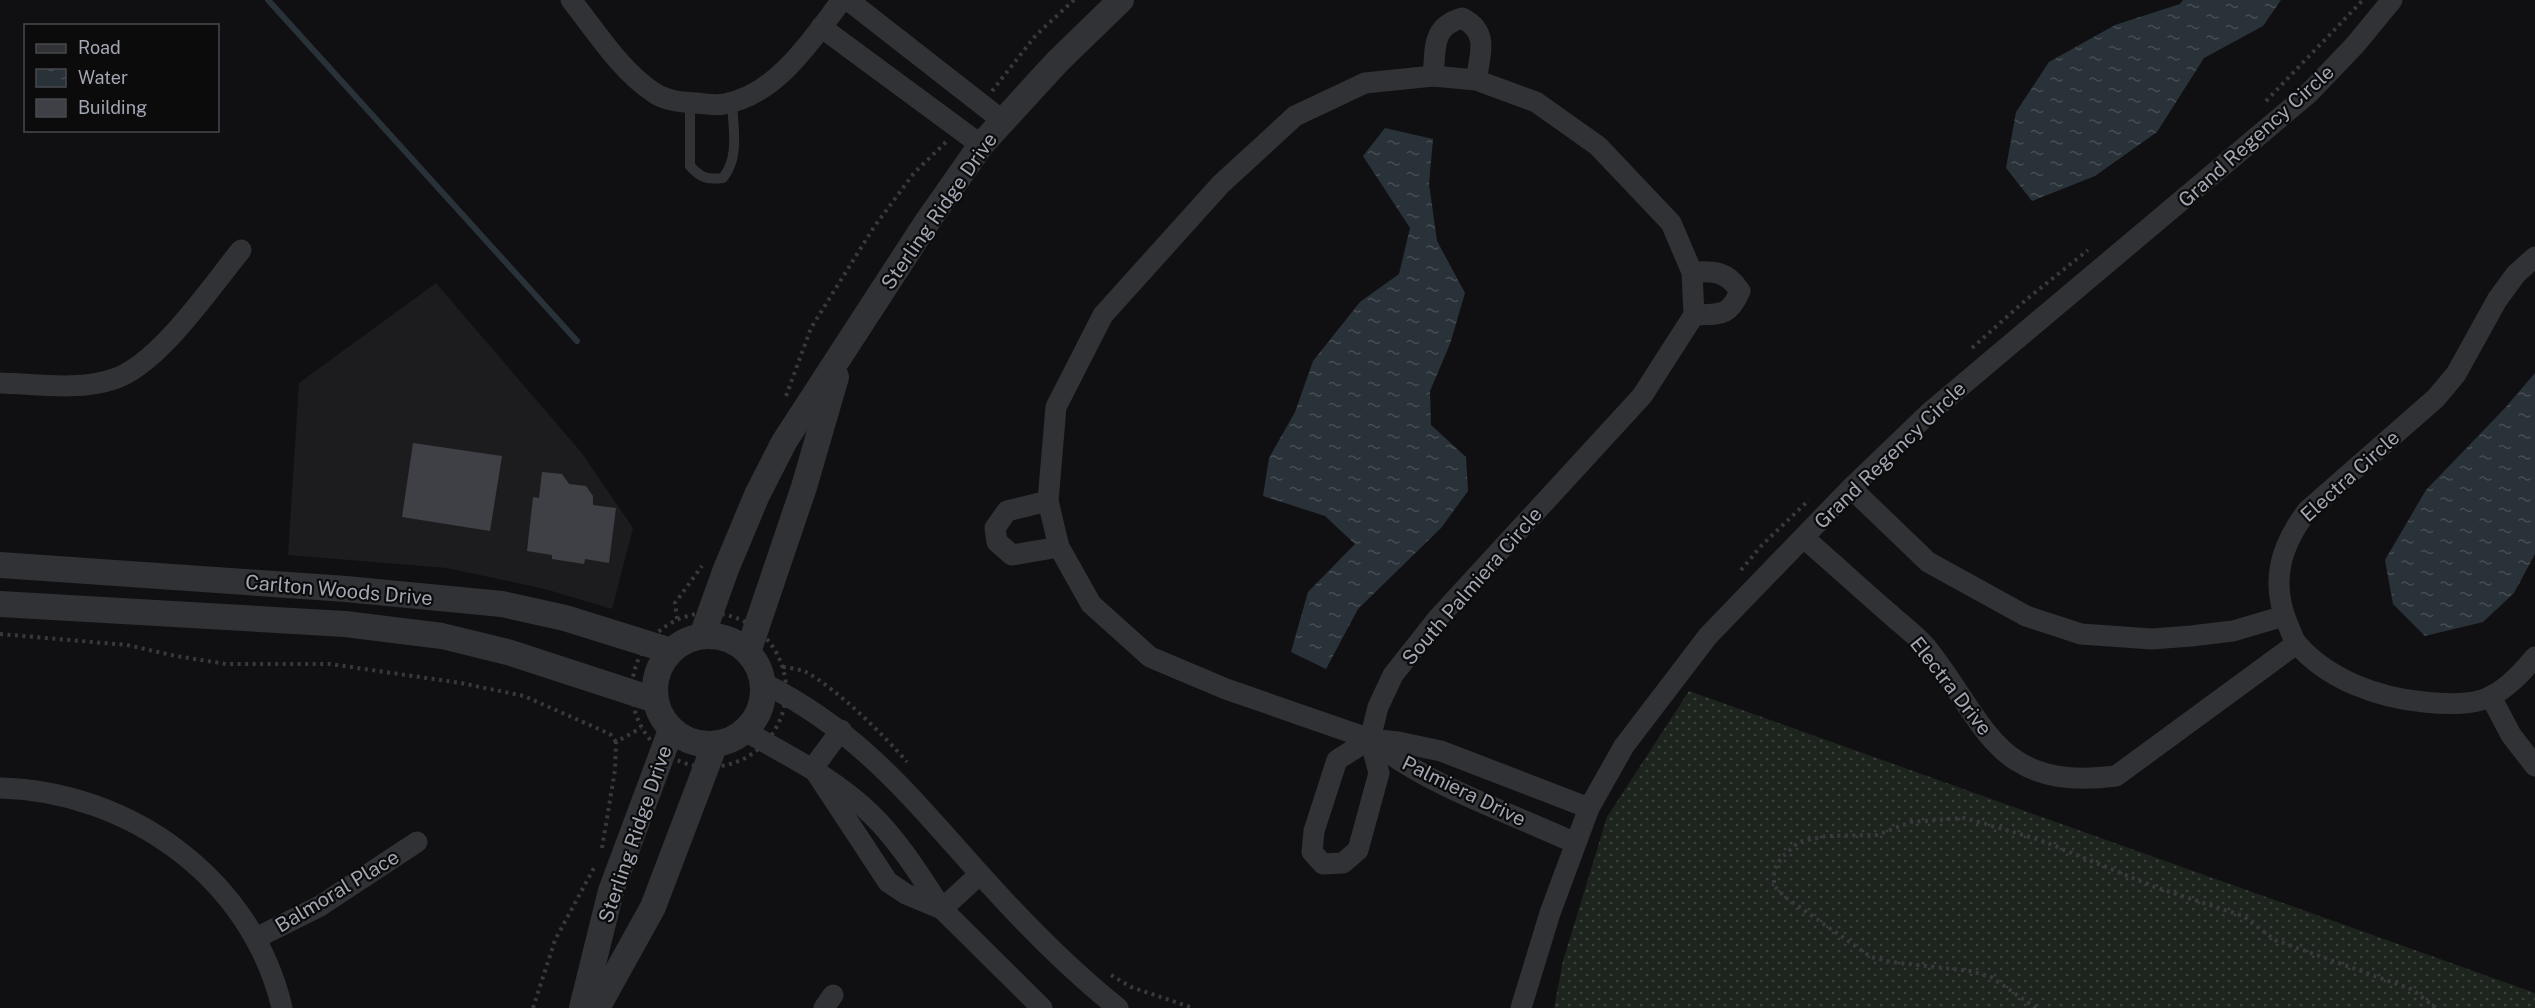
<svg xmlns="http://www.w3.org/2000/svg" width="2535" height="1008" viewBox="0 0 2535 1008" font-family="'Public Sans',sans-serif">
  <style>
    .built { fill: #1c1c1e }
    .grass { fill: url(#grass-dots) }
    .water { fill: url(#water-ripples) }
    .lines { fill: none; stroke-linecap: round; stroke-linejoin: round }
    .stream { stroke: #2a3239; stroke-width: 6 }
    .building { fill: #3f4045 }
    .path { stroke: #38393d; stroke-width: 4; stroke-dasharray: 3 4.5; stroke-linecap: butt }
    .service { stroke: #313236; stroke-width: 10 }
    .minor { stroke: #313236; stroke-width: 21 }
    .tertiary { stroke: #313236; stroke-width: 26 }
    .labels { text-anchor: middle; stroke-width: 4.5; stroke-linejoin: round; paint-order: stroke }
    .street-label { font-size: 20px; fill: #a2a6b2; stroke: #0b0b0c }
  </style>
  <defs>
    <pattern id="grass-dots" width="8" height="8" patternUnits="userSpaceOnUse" patternTransform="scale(1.5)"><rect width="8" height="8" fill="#1d241e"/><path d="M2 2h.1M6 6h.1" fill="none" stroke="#3b413c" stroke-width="1.8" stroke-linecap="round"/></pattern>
    <pattern id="water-ripples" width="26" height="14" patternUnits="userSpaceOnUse" patternTransform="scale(1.5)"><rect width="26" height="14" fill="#2a3239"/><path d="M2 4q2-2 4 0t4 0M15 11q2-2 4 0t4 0" fill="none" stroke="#464d53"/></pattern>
  </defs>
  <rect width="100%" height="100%" fill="#101012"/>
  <!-- built -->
  <path class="built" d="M 436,283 L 581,452 L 633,528 L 612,609 L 545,589 L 447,568 L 288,555 L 299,383 Z"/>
  <!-- grass -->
  <path class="grass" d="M 1689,691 L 2535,993 L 2535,1008 L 1554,1008 L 1563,961 L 1607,817 Z"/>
  <!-- water -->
  <g class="water">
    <path d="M 2183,0 L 2281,0 L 2263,26 L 2204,58 L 2157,132 L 2095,176 L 2032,201 L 2006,168 L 2016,112 L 2049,62 L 2115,25 L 2180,4 Z"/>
    <path d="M 1385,128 L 1433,139 L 1429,184 L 1437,241 L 1465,293 L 1450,344 L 1430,391 L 1431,425 L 1466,457 L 1468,491 L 1441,528 L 1358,609 L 1326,669 L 1291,652 L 1308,592 L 1355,544 L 1325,516 L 1263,496 L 1269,458 L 1295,412 L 1313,361 L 1360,302 L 1399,274 L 1410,228 L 1363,156 Z"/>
    <path d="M 2535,373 L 2535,554 L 2514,593 L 2483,622 L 2425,636 L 2393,604 L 2385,560 L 2426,490 L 2505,408 Z"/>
  </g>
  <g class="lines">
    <!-- stream -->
    <path class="stream" d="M 268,0 L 577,341"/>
  </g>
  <!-- building -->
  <g class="building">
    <path d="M 413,443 L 502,456 L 490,531 L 402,517 Z"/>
    <path d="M 542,472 L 562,474 L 569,484 L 586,486 L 593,496 L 593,505 L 616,508 L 609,563 L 585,559 L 584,564 L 552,559 L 552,555 L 527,551 L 533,497 L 539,498 Z"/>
  </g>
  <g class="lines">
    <!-- path -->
    <g class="path">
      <path d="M 992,91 L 1036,35 L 1074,0"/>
      <path d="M 2266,101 L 2363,0"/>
      <path d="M 1972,348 L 2027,299 L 2088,250"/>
      <path d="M 786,396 L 811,328 L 874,227 L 914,173 L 947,141"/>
      <path d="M 1741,570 L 1762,545 L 1809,500"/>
      <circle cx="709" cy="690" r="77"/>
      <path d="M 677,619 L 675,603 L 702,566"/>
      <path d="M 0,634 L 127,645 L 176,656 L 226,664 L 330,664 L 461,683 L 524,696 L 610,734 L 616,742"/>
      <path d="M 783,667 C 790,668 799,669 806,672 C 837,689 884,735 907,762"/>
      <path d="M 602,848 L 615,770 L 616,742 L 641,728"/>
      <path d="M 1111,975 L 1131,987 L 1193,1008"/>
      <path d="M 533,1008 L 555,940 L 595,866"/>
      <path d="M 2036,1008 L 1991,977 L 1970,971 L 1891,962 L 1871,957 L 1785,897 L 1774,886 L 1774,870 L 1782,857 L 1799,842 L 1826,836 L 1877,835 L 1911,822 L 1965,818 L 2040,840 L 2155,887 L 2243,916 L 2275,940 L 2411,989 L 2436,1008"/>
    </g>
    <!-- service -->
    <path class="service" d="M 690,103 L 690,166 C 701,178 707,180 723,178 C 740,157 733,128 732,102"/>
    <!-- minor -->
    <g class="minor">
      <path d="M 571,0 C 596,31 620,70 653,92 C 665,101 682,102 697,103 C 706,104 716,106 724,104 C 777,95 812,39 842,0"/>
      <path d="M 848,0 L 1003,121"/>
      <path d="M 821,27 L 981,145"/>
      <path d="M 1433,76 C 1436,48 1431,27 1462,18 C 1490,32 1480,55 1476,80"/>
      <path d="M 2535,257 L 2516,274 L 2497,300 L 2456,374 L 2436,398 L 2307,511 C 2280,547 2270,582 2288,625 C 2291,631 2293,640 2298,645 C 2329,680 2379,698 2424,702 C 2443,704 2474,706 2491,696 C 2508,688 2523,671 2535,657"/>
      <path d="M 1692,272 C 1714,271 1727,271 1740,291 C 1729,317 1720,314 1694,315"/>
      <path d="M 0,383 C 36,384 79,391 114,379 C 159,364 210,288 241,250"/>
      <path d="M 1851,488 L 1928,562 L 2026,616 L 2081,634 L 2152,639 L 2191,636 L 2233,631 L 2284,616"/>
      <path d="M 1048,501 L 1007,511 L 995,528 L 997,542 L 1012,555 L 1059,547"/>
      <path d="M 1804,538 C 1833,563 1861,589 1890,614 C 1902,625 1917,636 1927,648 C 1988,726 1996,791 2116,776 L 2296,644"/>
      <path d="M 763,683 C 859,731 910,796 980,874 C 1022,921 1069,969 1118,1008"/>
      <path d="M 2491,697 L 2511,735 L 2535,766"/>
      <path d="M 745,731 C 788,756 835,778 871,814 C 899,841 921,877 942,909 L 980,874"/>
      <path d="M 1370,739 L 1337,760 L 1314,831 L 1312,852 L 1323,864 L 1343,863 L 1358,850 L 1379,773 L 1370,739 L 1378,707 L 1393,675 L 1438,618 L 1642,396 L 1694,315 L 1692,272 L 1671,223 L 1598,146 L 1536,102 L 1476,80 L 1433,76 L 1365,83 L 1295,116 L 1221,184 L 1103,315 L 1056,407 L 1048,501 L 1059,547 L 1091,604 L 1150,657 L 1226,689 L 1370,739 L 1398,742 L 1441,751 L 1589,808"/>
      <path d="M 1371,740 C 1430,787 1506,811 1575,843"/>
      <path d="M 813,768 L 888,882 L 906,894 L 942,909 L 1042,1008"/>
      <path d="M 813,768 L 841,730"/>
      <path d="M 0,788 C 130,791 252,879 282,1008"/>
      <path d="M 256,938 L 320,906 L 417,842"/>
      <path d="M 824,1008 L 833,995"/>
      <path d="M 1521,1008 L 1550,913 L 1589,808 L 1624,746 L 1708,636 L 1851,488 L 1929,413 L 2309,93 L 2355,45 L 2392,0"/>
    </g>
    <!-- tertiary -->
    <g class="tertiary">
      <path d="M 0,565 L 346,589 L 502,604 L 565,618 L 671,651"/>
      <path d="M 0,604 L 345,624 L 442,636 L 511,653 L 655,700"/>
      <circle cx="709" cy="690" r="54"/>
      <path d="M 702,636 L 726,569 L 757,495 L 784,442 L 925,225 L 981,145 L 1058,61 L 1121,0"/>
      <path d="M 748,652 L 804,487 L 836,377"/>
      <path d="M 582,1008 L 611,891 L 671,730"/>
      <path d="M 597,1008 L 653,907 L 715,744"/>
    </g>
  </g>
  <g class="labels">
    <!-- street labels -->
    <g class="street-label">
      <text transform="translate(2256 136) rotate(-42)" y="7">Grand Regency Circle</text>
      <text transform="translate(939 211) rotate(-55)" y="7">Sterling Ridge Drive</text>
      <text transform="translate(1890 455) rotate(-44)" y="7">Grand Regency Circle</text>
      <text transform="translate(2350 476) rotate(-42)" y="7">Electra Circle</text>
      <text transform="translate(1472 586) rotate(-49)" y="7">South Palmiera Circle</text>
      <text transform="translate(339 590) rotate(5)" y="7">Carlton Woods Drive</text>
      <text transform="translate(1951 686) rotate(52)" y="7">Electra Drive</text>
      <text transform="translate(1464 791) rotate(26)" y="7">Palmiera Drive</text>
      <text transform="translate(635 834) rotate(-71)" y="7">Sterling Ridge Drive</text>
      <text transform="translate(337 891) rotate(-31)" y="7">Balmoral Place</text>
    </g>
  </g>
  <!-- legend -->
  <rect x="24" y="24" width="195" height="108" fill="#0b0b0c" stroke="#47494e" stroke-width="1.5"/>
  <rect x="36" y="44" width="30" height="9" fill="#313236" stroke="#47494e" stroke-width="1.5"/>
  <text x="78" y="54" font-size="18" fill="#a2a6b2">Road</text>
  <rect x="36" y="69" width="30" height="18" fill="url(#water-ripples)" stroke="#47494e" stroke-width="1.5"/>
  <text x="78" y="84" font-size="18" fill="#a2a6b2">Water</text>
  <rect x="36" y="99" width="30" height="18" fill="#3f4045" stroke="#47494e" stroke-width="1.5"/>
  <text x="78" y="114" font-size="18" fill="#a2a6b2">Building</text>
</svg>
